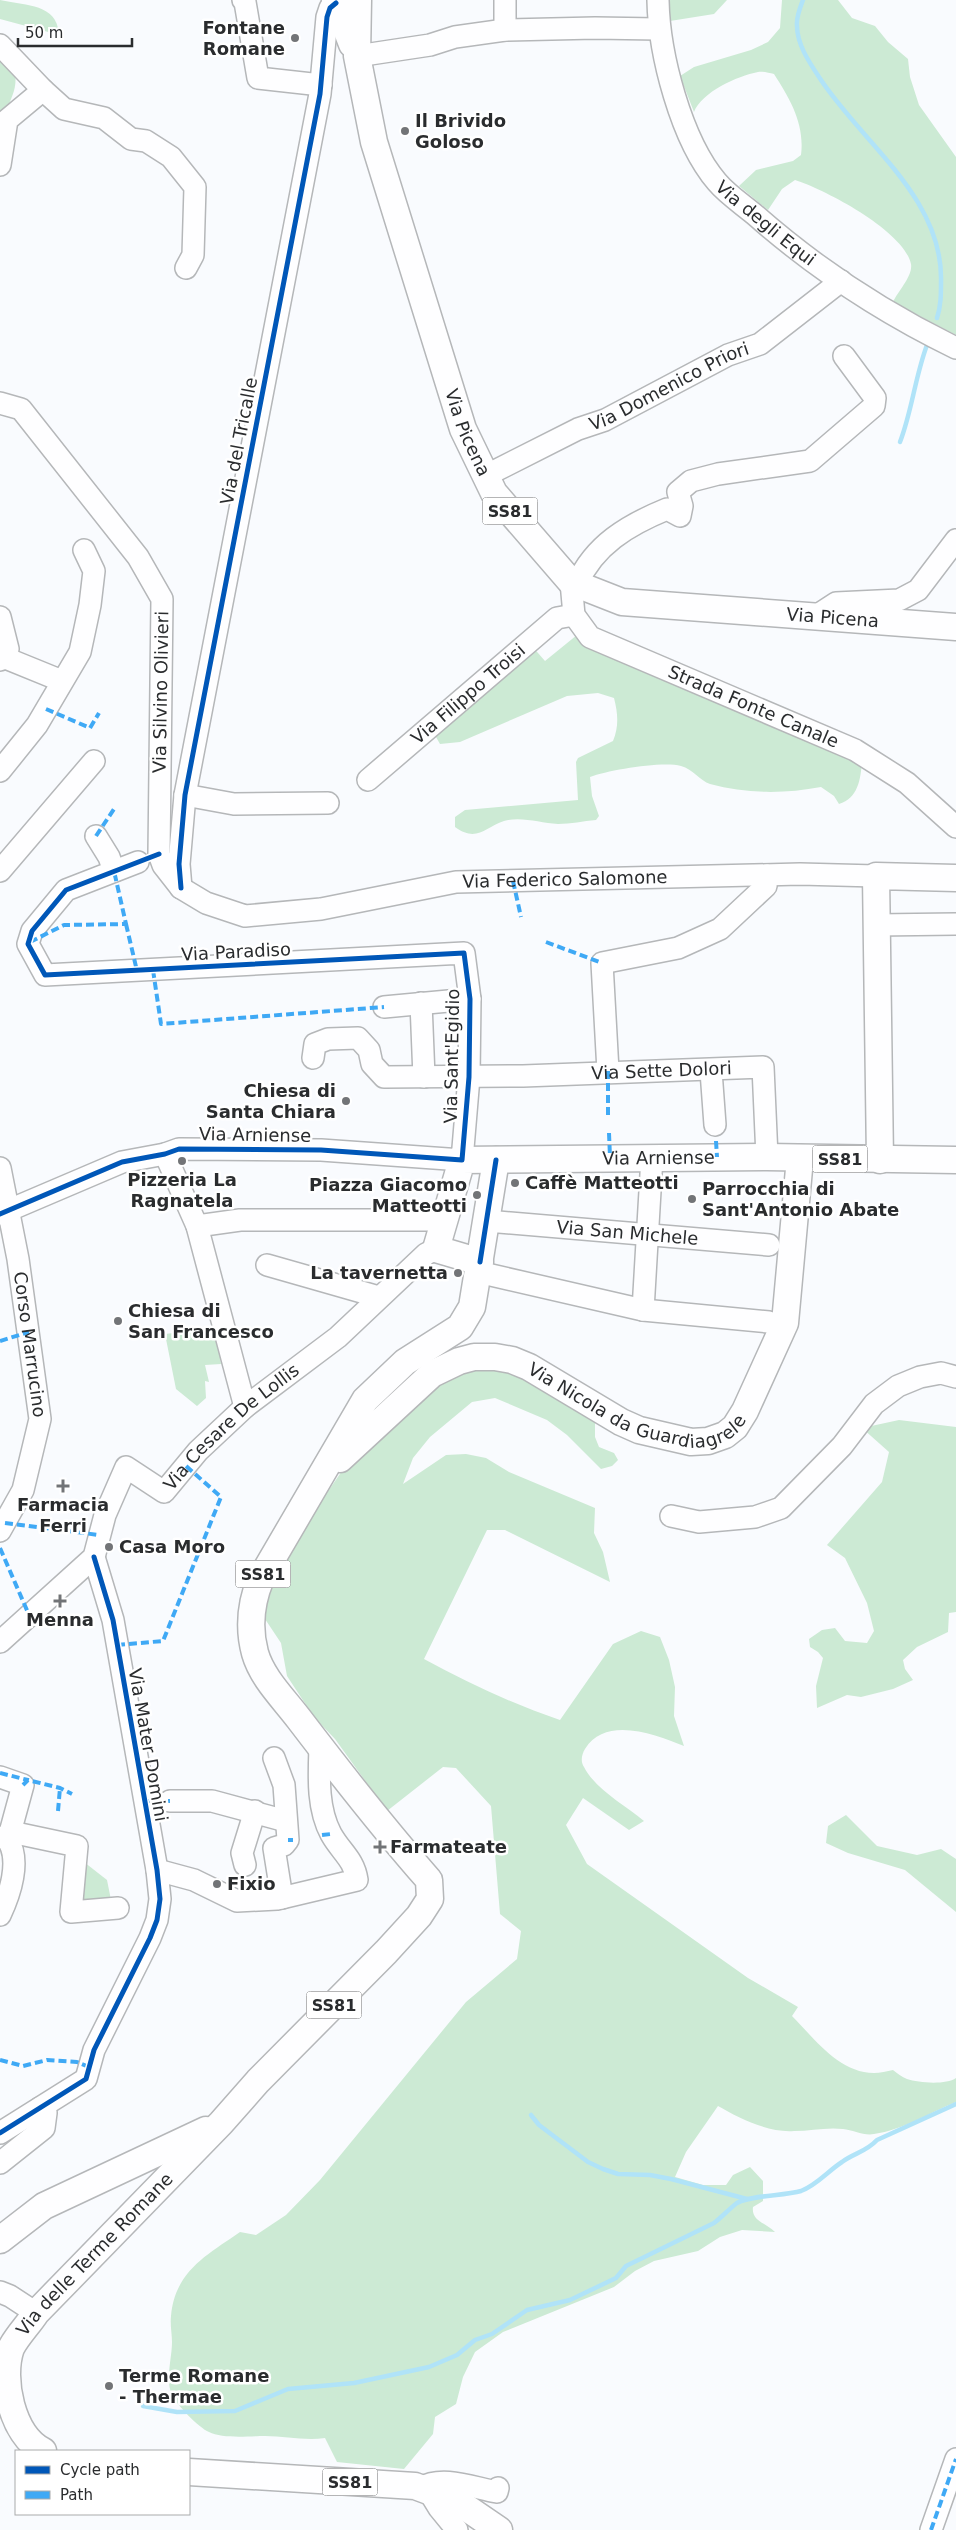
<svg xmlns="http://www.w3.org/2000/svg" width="956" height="2530" viewBox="0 0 956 2530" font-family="'DejaVu Sans',sans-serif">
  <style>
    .green { fill: #ccead4 }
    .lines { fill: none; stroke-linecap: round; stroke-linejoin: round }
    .stream { stroke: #b0e3f8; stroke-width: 4.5 }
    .minor-casing { stroke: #b5b7b9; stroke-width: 24 }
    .major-casing { stroke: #b5b7b9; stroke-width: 29 }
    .minor { stroke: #fefeff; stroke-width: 21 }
    .major { stroke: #fefeff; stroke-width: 26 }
    .quiet { stroke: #3fa9f5; stroke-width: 4; stroke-dasharray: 8 4; stroke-linecap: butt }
    .cycleway-casing { stroke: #fff; stroke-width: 8 }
    .cycleway { stroke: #0057b8; stroke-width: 5 }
    .poi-dot { fill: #727477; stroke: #fff; stroke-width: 2 }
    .labels { text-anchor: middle; stroke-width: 5; stroke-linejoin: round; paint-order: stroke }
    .shield { fill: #fff; stroke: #6a6b6d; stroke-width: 1 }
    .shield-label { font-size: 16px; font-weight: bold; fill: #2a2c2e }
    .poi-label { font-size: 18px; font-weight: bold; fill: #2a2c2e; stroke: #fff; text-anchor: start }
    .street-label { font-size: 18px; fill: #2a2c2e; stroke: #fff }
  </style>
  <rect width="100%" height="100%" fill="#f9fbfe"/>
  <!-- green -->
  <g class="green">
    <path d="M 0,0 C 20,5 53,3 58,28 L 52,33 L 0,19 Z"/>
    <path d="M 664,0 L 727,0 L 714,14 L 670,21 L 666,21 Z"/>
    <path d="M 782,0 L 838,0 L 852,18 L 875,26 L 888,42 L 908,59 L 910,77 L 919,105 L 956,157 L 956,335 L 893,302 C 898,291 913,276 911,264 C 904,231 826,190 795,180 L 782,189 L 768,210 L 739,186 L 756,170 L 793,161 L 801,155 C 805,124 790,99 774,74 C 769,73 763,71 758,72 C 737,76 702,92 694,112 L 680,76 L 694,67 L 751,50 L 768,42 L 780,28 Z"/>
    <path d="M 0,48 C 25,73 16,93 0,120 Z"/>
    <path d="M 577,635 L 862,759 C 861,777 859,798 839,804 L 834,796 L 821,787 C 784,794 747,794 710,784 C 700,781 693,769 681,766 C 662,761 609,770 590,777 L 592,796 L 599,816 L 596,820 C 583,821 571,824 558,824 C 540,823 521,816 504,821 C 485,827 477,843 455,827 L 455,817 L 465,810 L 578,800 L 576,762 L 578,758 L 613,741 C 619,726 618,714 614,698 L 598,693 L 567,696 L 460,742 L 440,744 L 432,730 L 531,645 L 545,661 Z"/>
    <path d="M 216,1328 L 221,1364 L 205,1365 L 209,1382 L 205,1381 L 206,1398 L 197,1406 L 176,1389 L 165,1334 Z"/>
    <path d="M 491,1366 L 527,1375 L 595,1415 L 595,1437 L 599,1447 L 614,1453 L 618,1460 L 612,1466 L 601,1469 L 567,1435 L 547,1420 L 495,1398 L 472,1402 L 430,1437 L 413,1458 L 403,1484 L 446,1455 L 466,1454 L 486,1458 L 509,1472 L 595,1508 L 594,1533 L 603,1552 L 610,1582 L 505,1530 L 487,1530 L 424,1659 C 468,1683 513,1704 560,1720 L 613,1644 L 641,1631 L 660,1637 L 669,1660 L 675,1687 L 674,1716 L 684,1746 C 656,1735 606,1715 585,1749 C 582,1754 580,1761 584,1767 C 596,1790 625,1805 644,1821 L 629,1830 L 583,1798 L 566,1825 L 587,1864 L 748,1978 L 798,2007 L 792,2016 C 814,2038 839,2073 874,2073 C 880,2073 887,2071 893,2070 C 897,2073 902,2077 907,2079 C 919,2083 946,2085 956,2078 L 956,2102 C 929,2113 903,2130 874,2134 C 864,2136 853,2130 843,2129 C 826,2127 811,2131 794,2131 C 768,2133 739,2118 718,2106 L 686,2152 L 675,2177 L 703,2185 L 726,2185 L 733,2175 L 750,2167 L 763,2181 L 763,2201 L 753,2207 C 751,2221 766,2223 775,2232 L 742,2230 L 720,2237 L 698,2251 L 654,2261 L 635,2271 L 614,2287 L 503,2332 L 475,2352 L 463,2377 L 456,2404 L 435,2417 L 433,2434 L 404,2469 L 337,2462 L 325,2438 C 305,2441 285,2436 265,2436 C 250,2436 222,2439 209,2432 C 199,2428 176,2404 172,2395 C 165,2380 172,2358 172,2342 C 172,2334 170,2325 171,2316 C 175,2271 207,2255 240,2232 L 256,2235 L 286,2215 L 320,2180 L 466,2002 L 517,1959 L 521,1931 L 500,1914 L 491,1806 L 456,1768 L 443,1767 L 387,1811 L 335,1739 L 314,1717 L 287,1676 L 281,1643 L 263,1616 L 260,1600 L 306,1523 L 342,1471 L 405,1404 L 467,1368 Z"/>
    <path d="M 899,1420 L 956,1427 L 956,1612 L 949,1613 L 948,1632 L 917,1647 L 903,1660 L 905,1669 L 913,1680 L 893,1689 L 861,1697 L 847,1695 L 817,1708 L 816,1686 L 823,1658 L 818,1652 L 810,1647 L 809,1639 L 822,1630 L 835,1628 L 845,1641 L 867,1643 L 874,1631 L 867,1603 L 845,1558 L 827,1545 L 882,1482 L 889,1452 L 862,1428 Z"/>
    <path d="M 846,1815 L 877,1846 L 917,1855 L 941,1849 L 956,1859 L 956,1912 L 905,1870 L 848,1853 L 826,1843 L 828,1826 Z"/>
    <path d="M 84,1862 L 107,1880 L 112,1905 L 80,1904 Z"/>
  </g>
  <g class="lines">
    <!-- stream -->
    <g class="stream">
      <path d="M 803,0 C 800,8 796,17 797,26 C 797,44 809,62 819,77 C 861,142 943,197 941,281 C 941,294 941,306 937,318"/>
      <path d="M 900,442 C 912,411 915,377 927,345"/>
      <path d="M 531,2115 L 539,2125 L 588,2162 L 603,2169 L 618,2174 L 650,2175 L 671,2179 L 747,2199"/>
      <path d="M 143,2406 L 177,2412 L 235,2411 L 288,2389 L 354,2383 L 429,2367 L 457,2355 L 475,2340 L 492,2334 L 527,2310 L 570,2300 L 616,2278 L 626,2266 L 714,2223 C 722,2217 729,2209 737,2203 C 750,2195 784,2196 801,2191 C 817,2185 828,2171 842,2162 C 854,2153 866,2152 877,2140 L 956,2104"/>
    </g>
    <defs>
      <g id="minor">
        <path d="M 243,0 L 245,2 L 258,78 L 321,85"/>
        <path d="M 505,0 L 505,30"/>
        <path id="s1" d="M 658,0 C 659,54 681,140 717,182 C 727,194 742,204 754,214 C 814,267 884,313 956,348"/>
        <path d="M 0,45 L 43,90 L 64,109 L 104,118 L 131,139 L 146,141 L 171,157 L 195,187 L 193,255 L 186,268"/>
        <path d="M 357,56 L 430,45 L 455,37 L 505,30 L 595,28 L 658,29"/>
        <path d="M 0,165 L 7,120 L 43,90"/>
        <path id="s2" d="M 0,403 L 21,409 L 138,557 L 162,599 L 159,854 L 163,865 L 181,888 L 206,903 L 245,916 L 321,909 L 456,882 L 800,874 L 876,876"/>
        <path id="s3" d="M 485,476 L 578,429 L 605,420 L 728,355 L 760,344 L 841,281"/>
        <path id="s4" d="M 571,582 L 574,615 L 590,637 L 855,750 L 907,783 L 956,827"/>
        <path d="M 577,584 C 594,545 628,525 667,509 L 680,516 L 682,506 L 678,492 L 691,481 L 718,474 L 810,461 L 874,406 L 875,398 L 844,356"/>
        <path d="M 816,616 L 836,603 L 899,600 L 918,590 L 956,540"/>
        <path d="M 0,617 L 8,649 L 0,660"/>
        <path d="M 3,657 L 62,681"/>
        <path d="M 0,771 L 37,725 L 80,652 L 90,605 L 94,571 L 84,550"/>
        <path id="s5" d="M 368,780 L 557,618 L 574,615"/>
        <path d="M 185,795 L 234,804 L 328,803"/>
        <path d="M 96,836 L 109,857 L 114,871"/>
        <path d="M 0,871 L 94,761"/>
        <path d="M 181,888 L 179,864 L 185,795 L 320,94 L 327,17 L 330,8 L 336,3"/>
        <path d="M 876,925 L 956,924"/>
        <path d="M 421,1003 L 424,1077"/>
        <path d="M 384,1007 L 470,999"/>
        <path id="s6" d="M 313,1058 L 315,1044 L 328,1039 L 358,1038 L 369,1050 L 372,1064 L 384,1077 L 523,1076 L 763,1067 L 767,1157"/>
        <path d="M 608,1071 L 602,963 L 678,948 L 720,929 L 766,886 L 767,875"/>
        <path d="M 711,1071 L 715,1125"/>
        <path d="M 165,1154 L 197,1226 L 245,1407"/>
        <path id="s7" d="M 0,1168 L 18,1259 L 40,1419 L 23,1490 L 0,1531"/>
        <path d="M 0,1214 L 122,1162 L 165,1154 L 179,1149 L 321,1150 L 462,1160 L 469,1077 L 470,999 L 464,953 L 45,975 L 28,944 L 32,931 L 66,890 L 138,862"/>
        <path id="s8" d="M 487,1221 L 769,1245"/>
        <path d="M 197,1226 L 240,1220 L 444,1220"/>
        <path d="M 267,1265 L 379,1297"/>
        <path d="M 478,1272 L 643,1310 L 769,1322"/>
        <path d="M 643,1310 L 652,1157"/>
        <path d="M 671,1516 L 699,1522 L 755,1517 L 781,1508 L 842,1446 L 874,1404 L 898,1386 L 920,1377 L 941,1373 L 956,1377"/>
        <path id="s9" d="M 0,1642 L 94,1557 L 105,1515 L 126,1467 L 164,1492 L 198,1451 L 245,1407 L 338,1337 L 426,1254 L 436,1249"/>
        <path d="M 274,1758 L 284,1785 L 288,1840 L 284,1845 L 274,1848 L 282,1898"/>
        <path d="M 0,1777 L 23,1785 L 8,1840 L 2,1837"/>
        <path d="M 170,1801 L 212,1801 L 286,1821"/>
        <path d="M 11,1832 L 77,1846 L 71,1912 L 118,1908"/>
        <path d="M 245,1865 L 242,1853 L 255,1811"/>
        <path d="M 157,1870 L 194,1880 L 237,1901 L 277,1899 L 357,1880 C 354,1859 341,1852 331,1834 C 317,1808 319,1776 320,1747"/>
        <path d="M 0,1915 C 10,1894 21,1861 8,1840"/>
        <path d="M 0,2133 L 86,2079 L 94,2050 L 150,1938 L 157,1920 L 160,1899 L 157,1870 L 113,1620 L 94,1557"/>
        <path d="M 0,2163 L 44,2128 L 46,2113 L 40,2108"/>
        <path d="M 0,2292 L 10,2296 L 36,2313"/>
        <path d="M 421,2488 C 442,2475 474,2488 497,2492 L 498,2488"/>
        <path d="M 428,2490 L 439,2508 L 457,2530"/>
        <path d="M 931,2530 L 956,2459"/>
      </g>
      <g id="major">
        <path d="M 335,0 L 352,44"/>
        <path id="s10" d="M 358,0 L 357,56 L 374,142 L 463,429 L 494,493 L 571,582 L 622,602 L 956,627"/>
        <path d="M 880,1160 L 876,876 L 956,878"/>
        <path id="s11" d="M 480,1262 L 436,1249 L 462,1160 L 767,1157 L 956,1160"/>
        <path id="s12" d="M 340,1459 L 432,1374 L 459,1361 L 474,1357 L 495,1357 L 512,1360 L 529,1367 L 621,1422 L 639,1430 L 691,1442 L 708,1441 L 725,1435 L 735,1427 L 745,1411 L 785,1323 L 800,1158"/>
        <path d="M 0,2240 L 44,2206 L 206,2130"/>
        <path id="s13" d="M 43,2451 C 12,2435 0,2379 11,2348 C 17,2336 29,2324 36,2313 L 221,2123 L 258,2081 L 386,1952 L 419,1916 L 430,1899 L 429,1880 C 383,1828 341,1774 299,1719 C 284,1699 262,1678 255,1653 C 248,1627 251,1602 261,1578 L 365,1400 L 405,1362 L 460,1327 L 472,1307 L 496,1160"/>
        <path d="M 189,2472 L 415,2486 L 458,2502 L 499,2530"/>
      </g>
    </defs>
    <!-- minor casing -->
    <use href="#minor" class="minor-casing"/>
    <!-- major casing -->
    <use href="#major" class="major-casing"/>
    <!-- minor -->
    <use href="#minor" class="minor"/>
    <!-- major -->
    <use href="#major" class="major"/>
    <!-- quiet -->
    <g class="quiet">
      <path d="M 46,709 L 90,728 L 99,713"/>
      <path d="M 96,836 L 114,809"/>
      <path d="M 513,881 L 521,917"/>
      <path d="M 126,924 L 137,971"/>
      <path d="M 30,942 L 64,925 L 126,924 L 114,871"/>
      <path d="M 546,942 L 602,963"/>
      <path d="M 153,970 L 161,1024 L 384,1007"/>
      <path d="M 608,1071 L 608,1115"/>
      <path d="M 609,1133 L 610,1157"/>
      <path d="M 716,1141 L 717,1157"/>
      <path d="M 0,1341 L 29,1332"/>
      <path d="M 5,1523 L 99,1535"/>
      <path d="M 0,1548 L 29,1615"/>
      <path d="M 117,1645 L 163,1641 L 221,1497 L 186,1466"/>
      <path d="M 0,1773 L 28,1780"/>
      <path d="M 23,1785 L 28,1780 L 60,1788 L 72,1794"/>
      <path d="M 144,1801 L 170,1801"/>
      <path d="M 58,1811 L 60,1788"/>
      <path d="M 322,1835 L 331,1834"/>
      <path d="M 288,1840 L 293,1840"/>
      <path d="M 0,2060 L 23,2066 L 47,2060 L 77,2062 L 89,2067"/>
      <path d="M 931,2530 L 956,2459"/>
    </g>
    <defs>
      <g id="cycleway">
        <path d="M 181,888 L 179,864 L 185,795 L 320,94 L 327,17 L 330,8 L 336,3"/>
        <path d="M 0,1214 L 122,1162 L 165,1154 L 179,1149 L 321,1150 L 462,1160 L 469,1077 L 470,999 L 464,953 L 45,975 L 28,944 L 32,931 L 66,890 L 159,854"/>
        <path d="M 480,1262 L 496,1160"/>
        <path d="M 0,2133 L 86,2079 L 94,2050 L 150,1938 L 157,1920 L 160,1899 L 157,1870 L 113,1620 L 94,1557"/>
      </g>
    </defs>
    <!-- cycleway casing -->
    <use href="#cycleway" class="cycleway-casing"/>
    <!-- cycleway -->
    <use href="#cycleway" class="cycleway"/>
  </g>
  <!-- markers -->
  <g class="poi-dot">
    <circle cx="295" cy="38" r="5"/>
    <circle cx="405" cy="131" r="5"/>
    <circle cx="346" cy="1101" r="5"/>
    <circle cx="182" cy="1161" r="5"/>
    <circle cx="515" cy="1183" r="5"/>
    <circle cx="477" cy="1195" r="5"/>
    <circle cx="692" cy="1199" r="5"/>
    <circle cx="458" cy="1273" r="5"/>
    <circle cx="118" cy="1321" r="5"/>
    <path d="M60.5 1478.5h5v5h5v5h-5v5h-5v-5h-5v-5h5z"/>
    <circle cx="109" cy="1547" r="5"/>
    <path d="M57.5 1593.5h5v5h5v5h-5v5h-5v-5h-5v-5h5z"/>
    <path d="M377.5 1839.5h5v5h5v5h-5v5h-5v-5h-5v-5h5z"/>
    <circle cx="217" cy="1884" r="5"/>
    <circle cx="109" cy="2386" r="5"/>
  </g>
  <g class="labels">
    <!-- shield labels -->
    <g class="shield">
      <rect x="482.5" y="497.5" width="55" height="27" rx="4"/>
      <rect x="812.5" y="1145.5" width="55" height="27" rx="4"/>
      <rect x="235.5" y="1560.5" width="55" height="27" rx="4"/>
      <rect x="306.5" y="1991.5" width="55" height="27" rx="4"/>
      <rect x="322.5" y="2468.5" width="55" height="27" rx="4"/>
    </g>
    <g class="shield-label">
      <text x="510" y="517">SS81</text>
      <text x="840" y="1165">SS81</text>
      <text x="263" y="1580">SS81</text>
      <text x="334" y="2011">SS81</text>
      <text x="350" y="2488">SS81</text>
    </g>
    <!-- poi labels -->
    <g class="poi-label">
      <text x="285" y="34" text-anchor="end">Fontane<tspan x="285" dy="21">Romane</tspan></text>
      <text x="415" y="127">Il Brivido<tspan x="415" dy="21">Goloso</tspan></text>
      <text x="336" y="1097" text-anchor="end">Chiesa di<tspan x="336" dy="21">Santa Chiara</tspan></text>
      <text x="182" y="1186" text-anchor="middle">Pizzeria La<tspan x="182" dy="21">Ragnatela</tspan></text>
      <text x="525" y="1189">Caffè Matteotti</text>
      <text x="467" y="1191" text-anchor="end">Piazza Giacomo<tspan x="467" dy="21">Matteotti</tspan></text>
      <text x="702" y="1195">Parrocchia di<tspan x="702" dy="21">Sant'Antonio Abate</tspan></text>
      <text x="448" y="1279" text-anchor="end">La tavernetta</text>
      <text x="128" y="1317">Chiesa di<tspan x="128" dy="21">San Francesco</tspan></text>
      <text x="63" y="1511" text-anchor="middle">Farmacia<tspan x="63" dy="21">Ferri</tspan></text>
      <text x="119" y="1553">Casa Moro</text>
      <text x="60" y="1626" text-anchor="middle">Menna</text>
      <text x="390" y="1853">Farmateate</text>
      <text x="227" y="1890">Fixio</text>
      <text x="119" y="2382">Terme Romane<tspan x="119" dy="21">- Thermae</tspan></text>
    </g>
    <!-- street labels -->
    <g class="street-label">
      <text dy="6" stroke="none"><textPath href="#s1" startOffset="258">Via degli Equi</textPath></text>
      <text dy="6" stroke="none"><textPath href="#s3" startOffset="205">Via Domenico Priori</textPath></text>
      <text dy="6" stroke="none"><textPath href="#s10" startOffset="449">Via Picena</textPath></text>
      <text transform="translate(239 441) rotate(-79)" y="6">Via del Tricalle</text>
      <text dy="6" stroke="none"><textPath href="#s10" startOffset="899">Via Picena</textPath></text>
      <text transform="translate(161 692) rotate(-89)" y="6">Via Silvino Olivieri</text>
      <text dy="6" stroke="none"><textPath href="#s5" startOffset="132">Via Filippo Troisi</textPath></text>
      <text dy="6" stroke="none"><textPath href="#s4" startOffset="238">Strada Fonte Canale</textPath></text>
      <text dy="6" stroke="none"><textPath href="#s2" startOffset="948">Via Federico Salomone</textPath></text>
      <text transform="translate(236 952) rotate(-3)" y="6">Via Paradiso</text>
      <text transform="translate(452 1056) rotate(-89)" y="6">Via Sant'Egidio</text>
      <text dy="6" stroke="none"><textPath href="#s6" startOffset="384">Via Sette Dolori</textPath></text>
      <text transform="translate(255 1135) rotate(1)" y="6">Via Arniense</text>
      <text dy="6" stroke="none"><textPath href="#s11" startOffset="335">Via Arniense</textPath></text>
      <text dy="6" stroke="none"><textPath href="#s8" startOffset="141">Via San Michele</textPath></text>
      <text dy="6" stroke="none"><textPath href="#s7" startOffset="179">Corso Marrucino</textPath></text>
      <text dy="6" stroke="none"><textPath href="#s12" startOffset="348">Via Nicola da Guardiagrele</textPath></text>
      <text dy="6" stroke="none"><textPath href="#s9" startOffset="362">Via Cesare De Lollis</textPath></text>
      <text transform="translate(148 1745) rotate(80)" y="6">Via Mater Domini</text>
      <text dy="6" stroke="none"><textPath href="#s13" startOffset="241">Via delle Terme Romane</textPath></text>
    </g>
  </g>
  <!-- legend -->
  <rect x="15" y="2450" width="175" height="65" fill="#ffffff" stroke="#aaabab"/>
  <rect x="25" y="2466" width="25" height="8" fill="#0057b8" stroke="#aaabab"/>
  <text x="60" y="2475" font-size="15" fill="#2a2c2e">Cycle path</text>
  <rect x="25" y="2491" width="25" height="8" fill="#3fa9f5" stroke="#aaabab"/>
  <text x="60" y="2500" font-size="15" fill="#2a2c2e">Path</text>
  <!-- scale -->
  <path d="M18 38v8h114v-8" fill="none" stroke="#2a2c2e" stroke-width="2.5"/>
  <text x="25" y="38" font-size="15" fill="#2a2c2e" stroke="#ffffff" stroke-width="4" paint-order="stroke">50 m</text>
</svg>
